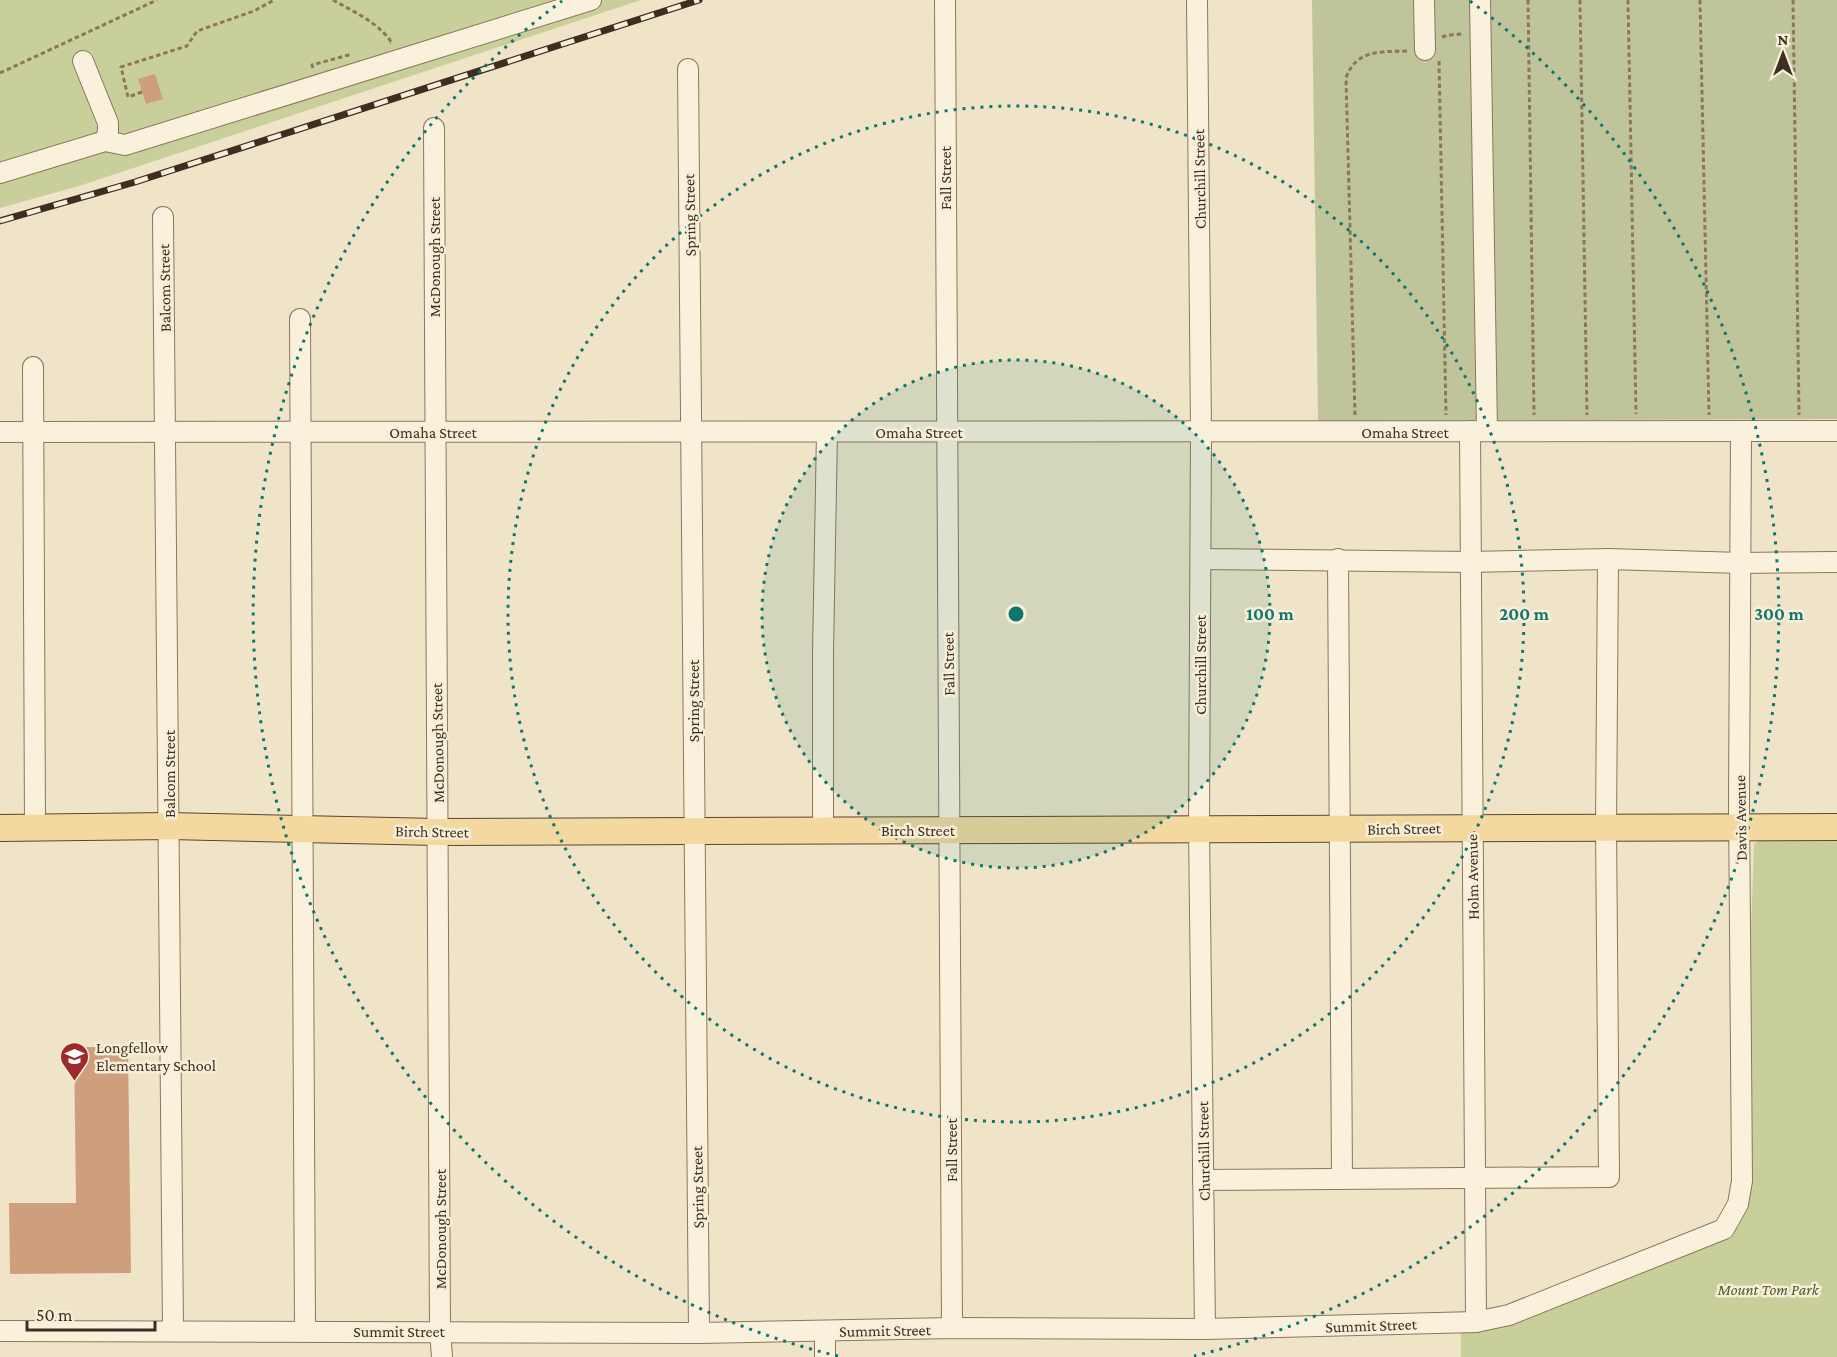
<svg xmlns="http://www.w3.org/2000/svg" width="1837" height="1357" viewBox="0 0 1837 1357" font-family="'Crimson Pro',serif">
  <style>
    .green { fill: #c9cf9b }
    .cemetery { fill: #bfc49a }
    .building { fill: #cf9f7d }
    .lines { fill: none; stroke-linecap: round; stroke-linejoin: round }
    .minor-casing { stroke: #8d765c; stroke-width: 22 }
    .major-casing { stroke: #5b4430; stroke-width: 28 }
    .path { stroke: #8d765c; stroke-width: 3; stroke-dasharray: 4.5 3; stroke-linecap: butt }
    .minor { stroke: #faf1dc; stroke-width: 20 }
    .major { stroke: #f3d9a0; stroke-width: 26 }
    .rail-casing { stroke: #3d2e20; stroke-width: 7 }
    .rail { stroke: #f7eed8; stroke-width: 4.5; stroke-dasharray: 14; stroke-linecap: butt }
    .ring { fill: none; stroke: #0f766e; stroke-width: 3; stroke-dasharray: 3 6 }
    .labels { text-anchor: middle; stroke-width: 5; stroke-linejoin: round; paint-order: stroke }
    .street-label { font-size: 16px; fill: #3d2e20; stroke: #f7eed8 }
    .poi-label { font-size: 16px; fill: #3d2e20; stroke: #f7eed8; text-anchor: start }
    .park-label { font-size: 16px; font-style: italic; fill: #4d5a26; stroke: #f7eed8 }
    .centre { fill: #0f766e; stroke: #f7eed8; stroke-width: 3 }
    .ring-label { font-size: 18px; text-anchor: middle; font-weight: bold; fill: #0f766e; stroke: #f7eed8; stroke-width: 5; stroke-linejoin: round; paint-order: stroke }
  </style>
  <rect width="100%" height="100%" fill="#f0e4c8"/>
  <!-- green -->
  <g class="green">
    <path d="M 0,0 L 641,0 L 79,186 L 0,208 Z"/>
    <path d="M 1837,837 L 1837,1357 L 1461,1357 L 1461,1333 L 1478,1332 L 1518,1322 L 1729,1233 L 1747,1203 L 1751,1189 L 1750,955 L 1754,844 L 1762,839 Z"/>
  </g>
  <!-- cemetery -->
  <path class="cemetery" d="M 1312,0 L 1837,0 L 1837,419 L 1318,421 Z"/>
  <!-- building -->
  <g class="building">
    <path d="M 155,74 L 163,99 L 146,104 L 138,79 Z"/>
    <path d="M 74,1047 L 128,1047 L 131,1273 L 10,1274 L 9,1203 L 76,1203 Z"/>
  </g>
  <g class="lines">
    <defs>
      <g id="minor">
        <path d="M 945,0 L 952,1328"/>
        <path d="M 1197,0 L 1201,432 L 1199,828 L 1205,1329"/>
        <path d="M 1424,0 L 1425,50"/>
        <path d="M 1480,0 L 1487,431"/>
        <path d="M 83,61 L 108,123 L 108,132 L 105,141"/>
        <path d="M 688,69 L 699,1333"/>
        <path d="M 434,128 L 440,1331 L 442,1357"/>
        <path d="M 0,173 L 105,141 L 125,145 L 591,0"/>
        <path d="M 163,217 L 173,1330"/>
        <path d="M 300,319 L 305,1331"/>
        <path d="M 33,367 L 35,828"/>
        <path d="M 1470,431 L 1476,1322"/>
        <path d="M 0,432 L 1837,431"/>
        <path d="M 1201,559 L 1471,562 L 1608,559 L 1741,563 L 1837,562"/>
        <path d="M 1338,559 L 1342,1178"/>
        <path d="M 823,831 L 823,653 L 827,432"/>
        <path d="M 1203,1180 L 1609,1177 L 1606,827 L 1608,559"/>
        <path d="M 0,1331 L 699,1333 L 952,1328 L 1205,1329 L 1476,1322 L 1509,1315 L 1724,1229 L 1738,1204 L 1742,1181 L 1739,803 L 1741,432"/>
        <path d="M 825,1331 L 825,1357"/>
      </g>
      <path id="major" d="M 0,828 L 169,826 L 438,832 L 1837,827"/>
    </defs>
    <!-- minor casing -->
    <use href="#minor" class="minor-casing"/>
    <!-- major casing -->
    <use href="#major" class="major-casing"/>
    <!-- path -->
    <g class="path">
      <path d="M 333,0 C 354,12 378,22 392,43 L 390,43"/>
      <path d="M 1528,0 L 1534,415"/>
      <path d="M 1580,0 L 1587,415"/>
      <path d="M 1628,0 L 1636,414"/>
      <path d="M 1700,0 L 1709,415"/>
      <path d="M 1793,0 L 1799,415"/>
      <path d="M 1442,37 L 1449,35 L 1462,34"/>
      <path d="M 1439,61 L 1446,415"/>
      <path d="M 313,68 L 312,65 L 352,54"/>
      <path d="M 0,73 L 157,0"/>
      <path d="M 142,92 L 128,97 L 121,67 L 187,46 L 197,31 L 254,11 L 274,0"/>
      <path d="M 1355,415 L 1346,78 C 1356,49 1381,52 1407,51"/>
    </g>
    <!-- minor -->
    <use href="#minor" class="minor"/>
    <!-- major -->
    <use href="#major" class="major"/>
    <defs>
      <path id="rail" d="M 0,221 L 135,182 L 699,0"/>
    </defs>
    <!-- rail casing -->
    <use href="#rail" class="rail-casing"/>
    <!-- rail -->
    <use href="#rail" class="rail"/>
  </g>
  <!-- distance rings -->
  <circle cx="1016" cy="614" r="254" fill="#0f766e" fill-opacity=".12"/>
  <g class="ring">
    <circle cx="1016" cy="614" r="254"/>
    <circle cx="1016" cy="614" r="508"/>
    <path d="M838 1356A763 763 0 0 1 562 1M1470 1A763 763 0 0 1 1194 1356"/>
  </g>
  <!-- icons -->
  <defs>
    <symbol id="school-pin" viewBox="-11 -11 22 30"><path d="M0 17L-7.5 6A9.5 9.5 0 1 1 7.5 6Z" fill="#9e2a2b" stroke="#f7eed8"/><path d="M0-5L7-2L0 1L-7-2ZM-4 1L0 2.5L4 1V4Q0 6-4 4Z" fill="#fff"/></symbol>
  </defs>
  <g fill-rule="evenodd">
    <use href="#school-pin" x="58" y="1040" width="33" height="45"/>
  </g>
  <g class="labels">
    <!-- street labels -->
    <g class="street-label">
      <text transform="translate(945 178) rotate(-90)" y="6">Fall Street</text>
      <text transform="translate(1199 179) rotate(-91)" y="6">Churchill Street</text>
      <text transform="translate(689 215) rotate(-91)" y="6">Spring Street</text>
      <text transform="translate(434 257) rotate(-90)" y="6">McDonough Street</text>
      <text transform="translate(164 288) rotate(-91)" y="6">Balcom Street</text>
      <text x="433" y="438">Omaha Street</text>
      <text x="919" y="438">Omaha Street</text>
      <text x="1405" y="438">Omaha Street</text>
      <text transform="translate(948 664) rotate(-91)" y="6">Fall Street</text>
      <text transform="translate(1200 665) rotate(-90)" y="6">Churchill Street</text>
      <text transform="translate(693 701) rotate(-90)" y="6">Spring Street</text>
      <text transform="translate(437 743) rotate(-91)" y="6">McDonough Street</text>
      <text transform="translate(169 774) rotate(-90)" y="6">Balcom Street</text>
      <text transform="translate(1740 818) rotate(-91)" y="6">Davis Avenue</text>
      <text transform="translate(1404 828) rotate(-1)" y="6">Birch Street</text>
      <text x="918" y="836">Birch Street</text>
      <text transform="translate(432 831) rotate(1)" y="6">Birch Street</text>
      <text transform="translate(1472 877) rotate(-91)" y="6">Holm Avenue</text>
      <text transform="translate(951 1150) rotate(-90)" y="6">Fall Street</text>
      <text transform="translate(1203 1151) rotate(-91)" y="6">Churchill Street</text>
      <text transform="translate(697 1187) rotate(-91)" y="6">Spring Street</text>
      <text transform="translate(440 1229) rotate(-90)" y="6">McDonough Street</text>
      <text transform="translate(1371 1325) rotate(-2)" y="6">Summit Street</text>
      <text transform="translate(885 1330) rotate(-1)" y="6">Summit Street</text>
      <text x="399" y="1337">Summit Street</text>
    </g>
    <!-- poi labels -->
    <g class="poi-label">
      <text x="96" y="1053">Longfellow<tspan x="96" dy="18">Elementary School</tspan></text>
    </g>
    <!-- park labels -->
    <g class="park-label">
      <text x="1768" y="1295">Mount Tom Park</text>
    </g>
  </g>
  <circle cx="1016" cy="614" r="9" class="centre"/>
  <g class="ring-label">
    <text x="1270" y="620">100 m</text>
    <text x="1524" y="620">200 m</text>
    <text x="1779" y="620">300 m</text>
  </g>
  <!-- north arrow -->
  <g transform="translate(1783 54)" stroke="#f7eed8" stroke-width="4.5" paint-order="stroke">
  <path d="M0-4.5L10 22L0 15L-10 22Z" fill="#3d2e20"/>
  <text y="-9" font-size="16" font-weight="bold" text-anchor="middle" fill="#3d2e20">N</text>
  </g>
  <!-- scale -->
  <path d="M27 1321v9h128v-9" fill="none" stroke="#3d2e20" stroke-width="3"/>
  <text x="36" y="1321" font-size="18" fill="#3d2e20" stroke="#f7eed8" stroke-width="4.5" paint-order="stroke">50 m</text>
</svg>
